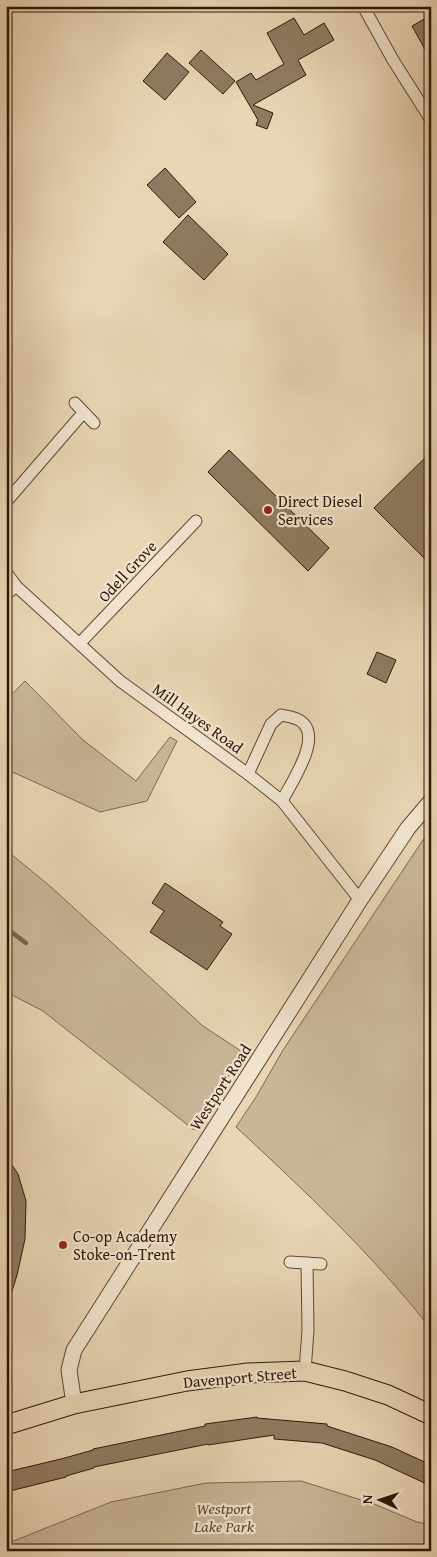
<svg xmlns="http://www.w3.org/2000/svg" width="437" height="1557" viewBox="0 0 437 1557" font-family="'Gentium Book Plus',serif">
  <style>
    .green { fill: #c9b698; stroke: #7c6750 }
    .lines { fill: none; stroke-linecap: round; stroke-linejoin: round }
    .stream { stroke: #78634c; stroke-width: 4.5 }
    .building { fill: #8f7b62; stroke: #2e1808 }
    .minor-casing { stroke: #5d4833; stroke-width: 13 }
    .tertiary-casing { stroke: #5d4833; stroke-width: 17 }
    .primary-casing { stroke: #2e1808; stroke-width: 21 }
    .minor { stroke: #f1e4cf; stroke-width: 11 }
    .tertiary { stroke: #f1e4cf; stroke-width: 15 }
    .primary { stroke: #e9d6b5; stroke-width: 19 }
    .poi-dot { fill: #8f2418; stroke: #f1e4cf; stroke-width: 2 }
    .labels { text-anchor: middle; stroke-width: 4.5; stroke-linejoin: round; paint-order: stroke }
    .poi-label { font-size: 16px; fill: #2e1808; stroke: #f1e4cf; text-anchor: start }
    .street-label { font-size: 16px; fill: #2e1808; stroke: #f1e4cf }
    .park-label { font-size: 16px; font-style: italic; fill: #5c4733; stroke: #f1e4cf }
  </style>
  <rect width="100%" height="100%" fill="#e9d6b5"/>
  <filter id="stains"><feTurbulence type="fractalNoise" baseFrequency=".004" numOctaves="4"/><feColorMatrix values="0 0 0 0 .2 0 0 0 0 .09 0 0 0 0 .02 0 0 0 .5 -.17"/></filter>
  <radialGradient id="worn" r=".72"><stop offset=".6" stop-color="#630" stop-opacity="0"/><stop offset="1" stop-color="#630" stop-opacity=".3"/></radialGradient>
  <!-- green -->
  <g class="green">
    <path d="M 25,681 L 83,740 L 136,781 L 170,737 L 177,741 L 147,801 L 100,812 L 6,769 L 6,700 Z"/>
    <path d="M 431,828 L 431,1329 C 373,1255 305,1191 236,1127 L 256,1097 L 283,1050 Z"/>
    <path d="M 6,850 L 51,887 L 203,1026 L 244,1053 L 204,1112 L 194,1130 L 43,1011 L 6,992 Z"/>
    <path d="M 301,1481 L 374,1504 L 417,1522 L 431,1525 L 431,1551 L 6,1551 L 6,1544 L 111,1502 L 206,1483 Z"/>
  </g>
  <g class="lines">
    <!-- stream -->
    <path class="stream" d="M 6,928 L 26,943"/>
  </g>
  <!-- building -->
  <g class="building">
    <path d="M 431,15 L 431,60 L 412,26 Z"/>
    <path d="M 294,18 L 304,35 L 324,23 L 334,40 L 298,60 L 306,75 L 253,105 L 273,113 L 267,129 L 256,125 L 258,120 L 236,82 L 251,73 L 256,80 L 284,64 L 267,33 Z"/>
    <path d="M 201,50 L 235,81 L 223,94 L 189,63 Z"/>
    <path d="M 167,53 L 189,72 L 165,100 L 143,81 Z"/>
    <path d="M 165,168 L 196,202 L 179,218 L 147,185 Z"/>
    <path d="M 188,215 L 228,254 L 204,280 L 163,242 Z"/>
    <path d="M 229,450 L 329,548 L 308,571 L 208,472 Z"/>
    <path d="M 431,452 L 431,565 L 374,508 Z"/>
    <path d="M 377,652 L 396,660 L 386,683 L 367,674 Z"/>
    <path d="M 165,883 L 223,922 L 220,926 L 232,934 L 207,970 L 150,932 L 164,911 L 152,903 Z"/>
    <path d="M 6,1156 L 18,1174 L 26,1201 L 25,1239 L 17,1275 L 9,1301 L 6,1301 Z"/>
    <path d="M 257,1417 L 257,1418 L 327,1424 L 327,1426 L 392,1447 L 431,1465 L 431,1486 L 375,1460 L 322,1443 L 274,1439 L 274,1435 L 208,1445 L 208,1444 L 94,1467 L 94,1468 L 66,1476 L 66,1477 L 6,1492 L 6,1472 L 61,1459 L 93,1450 L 93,1449 L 205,1426 L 205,1424 Z"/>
  </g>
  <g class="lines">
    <defs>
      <g id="minor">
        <path d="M 363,6 L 393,60 L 431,120"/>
        <path d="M 75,403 L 94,423"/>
        <path d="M 6,502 L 83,413"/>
        <path d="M 6,572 L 16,586 L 120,681 L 248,774 L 282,801 L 360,900"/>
        <path d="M 6,595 L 16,586"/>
        <path d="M 80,643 L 196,521"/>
        <path d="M 248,774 L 271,724 L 281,715 C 289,717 297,717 303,723 C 321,740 291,783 282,801"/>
        <path d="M 290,1262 L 321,1264"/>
        <path d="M 305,1371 L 308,1330 L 307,1263"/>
      </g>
      <path id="tertiary" d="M 74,1404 L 69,1370 L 74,1350 L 360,900 L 408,828 L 431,801"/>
      <path id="primary" d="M 6,1425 L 74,1404 L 187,1381 L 248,1373 L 305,1371 L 345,1381 L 388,1395 L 431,1415"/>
    </defs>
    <!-- minor casing -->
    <use href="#minor" class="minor-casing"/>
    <!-- tertiary casing -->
    <use href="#tertiary" class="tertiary-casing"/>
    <!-- primary casing -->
    <use href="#primary" class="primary-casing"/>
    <!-- minor -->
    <use href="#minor" class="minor"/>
    <!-- tertiary -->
    <use href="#tertiary" class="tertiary"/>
    <!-- primary -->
    <use href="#primary" class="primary"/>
  </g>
  <!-- markers -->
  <g class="poi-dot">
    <circle cx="268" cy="510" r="5"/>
    <circle cx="63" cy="1245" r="5"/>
  </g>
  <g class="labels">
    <!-- poi labels -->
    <g class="poi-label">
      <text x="278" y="507">Direct Diesel<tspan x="278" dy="18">Services</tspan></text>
      <text x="73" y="1242">Co-op Academy<tspan x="73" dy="18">Stoke-on-Trent</tspan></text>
    </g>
    <!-- street labels -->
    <g class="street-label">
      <text transform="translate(127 571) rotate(-47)" y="6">Odell Grove</text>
      <text transform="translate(198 718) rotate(36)" y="6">Mill Hayes Road</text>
      <text transform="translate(220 1087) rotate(-57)" y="6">Westport Road</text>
      <text transform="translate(240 1377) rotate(-5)" y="6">Davenport Street</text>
    </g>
    <!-- park labels -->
    <g class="park-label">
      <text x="224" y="1514">Westport<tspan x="224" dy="18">Lake Park</tspan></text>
    </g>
  </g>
  <!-- margin -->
  <rect width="437" height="1557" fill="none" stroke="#e9d6b5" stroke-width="25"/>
  <rect x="8" y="8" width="422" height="1542" fill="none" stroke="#2e1808" stroke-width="2.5"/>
  <rect x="12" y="12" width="412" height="1532" fill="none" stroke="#2e1808"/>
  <!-- north arrow -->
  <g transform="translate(380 1500) rotate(273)" stroke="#f1e4cf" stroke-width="4" paint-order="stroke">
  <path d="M0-4L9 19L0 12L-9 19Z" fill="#2e1808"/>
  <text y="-8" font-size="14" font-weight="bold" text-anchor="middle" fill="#2e1808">N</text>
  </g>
  <rect width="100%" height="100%" filter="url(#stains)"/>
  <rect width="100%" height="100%" fill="url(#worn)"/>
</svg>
